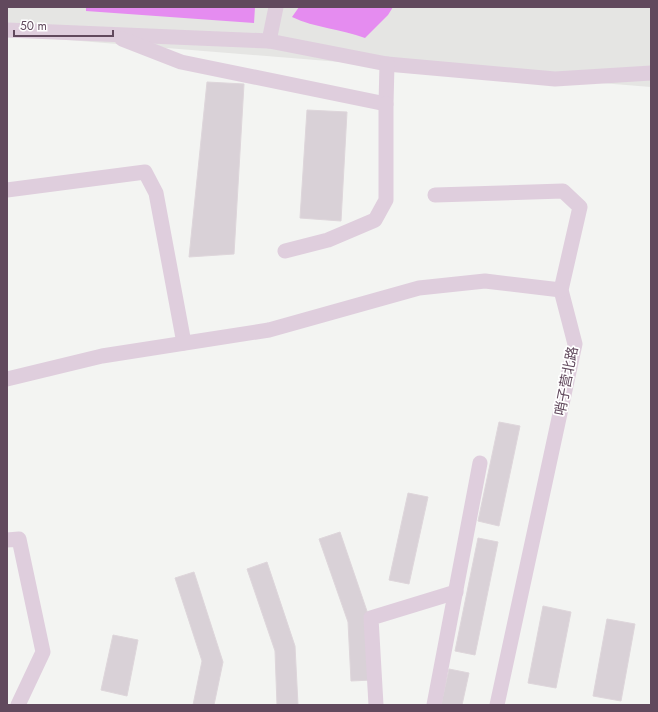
<svg xmlns="http://www.w3.org/2000/svg" width="658" height="712" viewBox="0 0 658 712" font-family="Jost,'Noto Sans SC',sans-serif">
  <style>
    .education { fill: #e5e5e3 }
    .water { fill: #e58cf0 }
    .building { fill: #d9d1d7; stroke: #ded6db }
    .lines { fill: none; stroke-linecap: round; stroke-linejoin: round }
    .minor { stroke: #dfcedd; stroke-width: 15 }
    .labels { text-anchor: middle; stroke-width: 3.5; stroke-linejoin: round; paint-order: stroke }
    .street-label { font-size: 14px; fill: #61495d; stroke: #fff }
  </style>
  <rect width="100%" height="100%" fill="#f3f4f2"/>
  <!-- education -->
  <path class="education" d="M 7,7 L 651,7 L 651,87 L 31,37 L 7,36 Z"/>
  <!-- water -->
  <g class="water">
    <path d="M 86,7 L 255,7 L 254,23 L 86,11 Z"/>
    <path d="M 299,7 L 393,7 L 388,15 L 365,38 C 341,29 315,28 292,17 Z"/>
  </g>
  <!-- building -->
  <g class="building">
    <path d="M 207,82 L 244,84 L 234,254 L 189,257 Z"/>
    <path d="M 307,110 L 347,112 L 341,221 L 300,218 Z"/>
    <path d="M 499,422 L 520,426 L 499,526 L 478,521 Z"/>
    <path d="M 408,493 L 428,497 L 409,584 L 389,580 Z"/>
    <path d="M 340,532 L 369,617 L 372,680 L 351,681 L 348,622 L 319,539 Z"/>
    <path d="M 478,538 L 498,542 L 475,655 L 455,651 Z"/>
    <path d="M 267,562 L 295,646 L 298,705 L 277,705 L 275,651 L 247,569 Z"/>
    <path d="M 194,572 L 223,662 L 214,705 L 193,705 L 202,661 L 175,578 Z"/>
    <path d="M 543,606 L 571,612 L 556,688 L 528,683 Z"/>
    <path d="M 607,619 L 635,624 L 621,701 L 593,696 Z"/>
    <path d="M 113,635 L 138,640 L 127,696 L 101,690 Z"/>
    <path d="M 449,669 L 469,673 L 462,705 L 441,705 Z"/>
  </g>
  <g class="lines">
    <!-- minor -->
    <g class="minor">
      <path d="M 7,30 L 269,41 L 387,64 L 555,79 L 651,73"/>
      <path d="M 122,39 L 181,62 L 386,104 L 387,64"/>
      <path d="M 269,41 L 276,7"/>
      <path d="M 7,190 L 145,172 L 156,193 L 184,343"/>
      <path d="M 435,195 L 563,191 L 580,207 L 561,290 L 575,344 L 497,705"/>
      <path d="M 285,251 L 328,240 L 375,220 L 386,200 L 386,104"/>
      <path d="M 7,379 L 102,356 L 269,330 L 419,288 L 485,281 L 561,290"/>
      <path d="M 7,540 L 19,539 L 43,652 L 18,705"/>
      <path d="M 376,705 L 371,618 L 456,592"/>
      <path d="M 434,705 L 480,463"/>
    </g>
  </g>
  <g class="labels">
    <!-- street labels -->
    <g class="street-label">
      <text transform="translate(566 381) rotate(-79)" y="5">哨子营北路</text>
    </g>
  </g>
  <!-- border -->
  <rect width="658" height="712" fill="none" stroke="#61495d" stroke-width="16"/>
  <!-- scale -->
  <path d="M14 30v6h99v-6" fill="none" stroke="#61495d" stroke-width="2"/>
  <text x="20" y="30" font-size="12" fill="#61495d" stroke="#ffffff" stroke-width="3" paint-order="stroke">50 m</text>
</svg>
